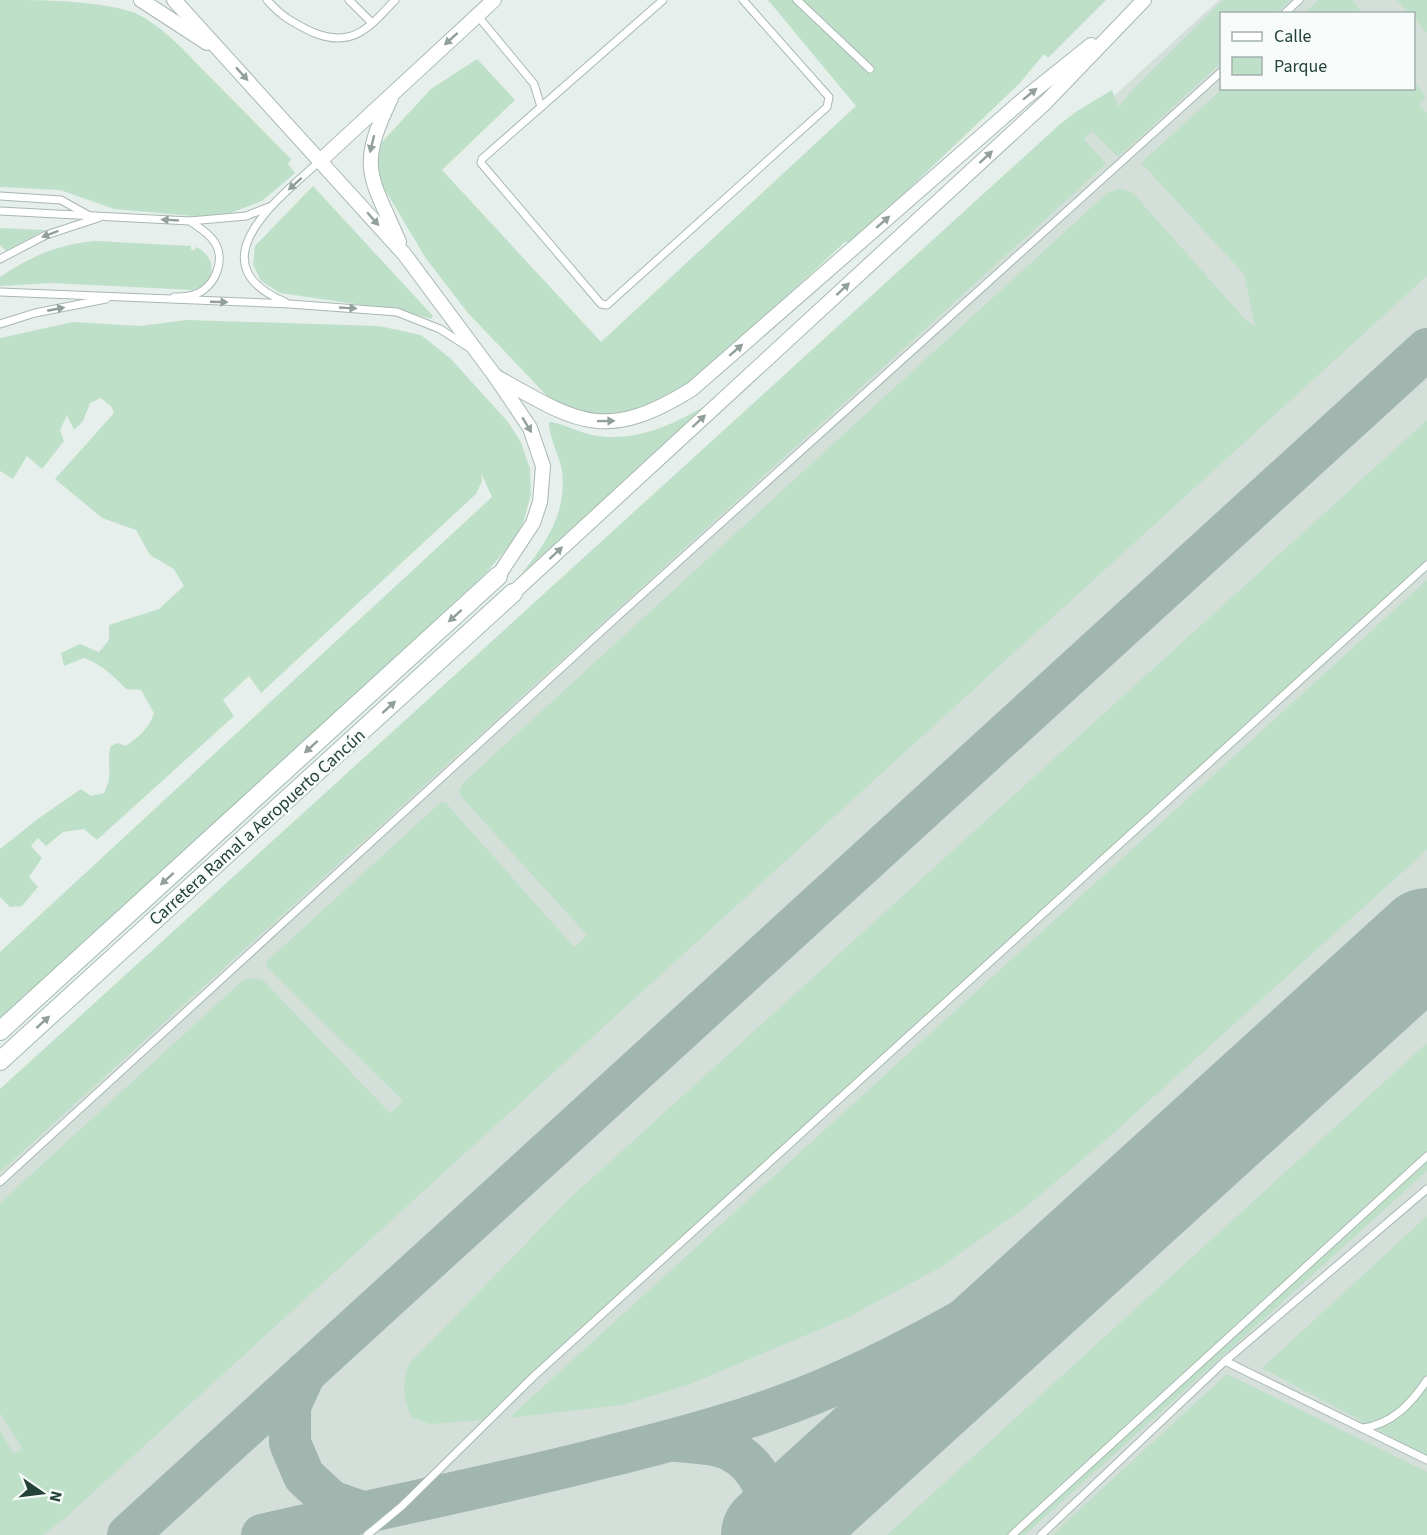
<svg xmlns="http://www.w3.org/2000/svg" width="1427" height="1535" viewBox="0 0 1427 1535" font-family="'Source Sans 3',sans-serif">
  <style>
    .built { fill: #d4dfda; fill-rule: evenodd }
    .green { fill: #bfe0c8 }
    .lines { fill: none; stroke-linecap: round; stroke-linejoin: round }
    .taxiway { stroke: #a2b6b0; stroke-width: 42 }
    .runway { stroke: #a2b6b0; stroke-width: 104 }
    .lane-casing { stroke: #a8b8b2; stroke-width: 9 }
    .street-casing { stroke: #a8b8b2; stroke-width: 16 }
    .secondary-casing { stroke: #a4bbb3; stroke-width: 20 }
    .lane { stroke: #fff; stroke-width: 7 }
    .street { stroke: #fff; stroke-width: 14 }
    .secondary { stroke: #fff; stroke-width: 18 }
    .oneway { fill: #92a09c }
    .labels { text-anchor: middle; stroke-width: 5; stroke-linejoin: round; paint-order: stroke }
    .street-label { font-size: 18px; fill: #24423a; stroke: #f7fbf9 }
  </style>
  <rect width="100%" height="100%" fill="#e6efeb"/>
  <!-- built -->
  <path class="built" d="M 1219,0 L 1427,0 L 1427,1535 L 0,1535 L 0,1114 ZM 1222,14 L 1414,14 L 1414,88 L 1222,88 Z"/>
  <!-- green -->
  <g class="green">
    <path d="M 0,0 C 42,0 93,0 133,12 C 164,26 186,53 210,77 C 237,104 264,132 291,159 L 288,164 L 295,173 L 262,201 L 230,213 L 204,217 L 114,209 L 60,190 L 0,187 Z"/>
    <path d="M 768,0 L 1106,0 L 1048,58 L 1044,54 L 1019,84 L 853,242 L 845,242 L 690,386 L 635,415 L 581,414 L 549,398 L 467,312 L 425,257 L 372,168 L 381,143 L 431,89 L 477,59 L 515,100 L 442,170 L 601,342 L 856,106 Z"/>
    <path d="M 1223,0 L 1291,0 L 1276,13 L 1222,14 L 1221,63 L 1118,157 L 1092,131 L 1084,139 L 1106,164 L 0,1172 L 0,1089 L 1059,125 L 1077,111 L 1112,90 L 1118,107 L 1134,88 Z"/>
    <path d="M 1319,0 L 1352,0 L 1362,13 L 1304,13 Z"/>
    <path d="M 1397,0 L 1427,0 L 1427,33 L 1414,18 L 1414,14 L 1409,13 Z"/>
    <path d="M 1414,81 L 1426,97 L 1419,104 L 1427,113 L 1427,276 L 63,1520 L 43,1535 L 0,1535 L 0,1431 L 14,1454 L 22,1448 L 0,1413 L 0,1203 L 242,981 L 254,978 L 263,980 L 390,1113 L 403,1101 L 266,966 L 267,961 L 441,802 L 446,803 L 574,947 L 587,935 L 464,800 L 459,793 L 462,784 L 1107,193 L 1121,188 L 1133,193 L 1244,318 L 1255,326 L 1244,274 L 1141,163 L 1222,89 L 1414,88 Z"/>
    <path d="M 313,186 L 433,316 L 431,319 L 404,311 L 280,293 L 261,281 L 253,264 L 255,246 Z"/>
    <path d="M 0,228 L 45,230 L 6,251 L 0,245 Z"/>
    <path d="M 95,241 L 191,246 L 191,249 L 194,251 L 196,247 C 218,257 217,284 192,290 L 51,283 L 0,286 L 0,277 C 30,257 58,244 95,241 Z"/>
    <path d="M 187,320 L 379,326 L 421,335 L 451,359 L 508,422 L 521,442 L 530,469 L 531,494 L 523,523 L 508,547 L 486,573 L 435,620 L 396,660 L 0,1018 L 0,952 L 492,497 L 481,473 L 482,481 L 476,494 L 261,693 L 249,676 L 223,700 L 234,716 L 97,840 L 84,829 L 63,832 L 46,846 L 38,838 L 31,846 L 42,858 L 29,877 L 38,887 L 22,906 L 10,907 L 0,897 L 0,849 L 39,818 L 81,789 L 91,796 L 104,793 C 115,771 105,763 111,746 L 117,743 L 126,746 C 139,736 149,729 154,713 L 141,690 L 126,689 C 113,675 102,665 84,658 L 64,666 L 61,653 L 80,644 L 99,652 L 109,640 L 109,625 L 159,609 L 184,586 L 174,569 L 150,555 L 136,530 L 102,518 L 55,479 L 114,413 L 111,406 L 101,398 L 90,403 L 83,421 L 74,430 L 67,415 L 60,430 L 64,441 L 42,469 L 27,456 L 13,479 L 0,471 L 0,338 L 73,322 L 140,326 Z"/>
    <path d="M 715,400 L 510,588 C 538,554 568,519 562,471 C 560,457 548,435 549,422 C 560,422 580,433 593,435 C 636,444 679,422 715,400 Z"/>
    <path d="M 1427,420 L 1427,560 L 484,1420 L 429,1424 L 411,1417 C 403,1396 402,1384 409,1364 L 569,1199 Z"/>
    <path d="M 1427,580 L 1427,850 L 1108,1138 L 1027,1206 L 941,1267 L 849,1317 L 688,1385 L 622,1405 L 509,1418 Z"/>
    <path d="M 1427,1043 L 1427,1171 L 1025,1535 L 887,1535 Z"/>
    <path d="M 1427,1216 L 1427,1456 L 1262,1368 Z"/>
    <path d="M 1227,1374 L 1427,1472 L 1427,1535 L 1052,1535 Z"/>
  </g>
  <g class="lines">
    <!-- taxiway -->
    <g class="taxiway">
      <path d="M 305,1373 L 290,1406 L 290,1443 L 304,1476 L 331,1501 L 365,1513"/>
      <path d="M 677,1441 C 693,1443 712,1442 728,1449 C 760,1464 778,1502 763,1535"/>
      <path d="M 128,1535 L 1427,349"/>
      <path d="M 262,1535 C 376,1509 489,1487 602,1458 C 678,1439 755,1419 827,1388 C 914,1351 997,1300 1080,1255"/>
    </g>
    <!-- runway -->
    <path class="runway" d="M 773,1535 L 1427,940"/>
    <defs>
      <g id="lane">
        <path d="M 267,0 C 282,17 292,22 312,32 C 352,49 369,28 395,0"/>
        <path d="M 349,0 L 372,23"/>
        <path d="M 797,0 L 870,69"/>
        <path d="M 1284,14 L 1299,0"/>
        <path d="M 477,15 L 534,84 L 541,107 L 663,0"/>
        <path d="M 541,107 L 482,159 L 481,163 L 601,304 L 607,305 L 827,107 L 829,97 L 743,0"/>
        <path d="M 0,196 L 61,200 L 88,215"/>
        <path d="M 0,211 L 190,221 L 246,216 L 269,207"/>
        <path d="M 0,259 L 46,235 L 98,218"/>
        <path d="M 0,292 L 290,304 L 397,312 L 440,329 L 468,347"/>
        <path d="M 174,297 C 180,297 187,297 193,295 C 216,288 227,258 213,240 C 207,232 198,227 190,221"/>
        <path d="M 285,302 C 193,263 280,197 321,160"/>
        <path d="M 0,324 L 35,313 L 106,299"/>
        <path d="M 0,1182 L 618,616 L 1222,71"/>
        <path d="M 1225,1361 L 1427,1460"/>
        <path d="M 1363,1428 C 1392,1424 1411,1404 1427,1380"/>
        <path d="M 367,1535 L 402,1506 L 534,1376 L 1427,565"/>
        <path d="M 1012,1535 L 1427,1156"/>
        <path d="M 1041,1535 L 1225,1361 L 1427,1189"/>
      </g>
      <g id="street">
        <path d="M 141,0 L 207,43"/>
        <path d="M 174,0 L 405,255 L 495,376 L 530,428 L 543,466 L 540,502 L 533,523 L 498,576"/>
        <path d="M 391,98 C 357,169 370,174 399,242"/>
        <path d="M 321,160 L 494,0"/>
        <path d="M 495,376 C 578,423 605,443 692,389 L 1025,98 L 1091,45"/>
        <path d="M 513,593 L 1046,102 L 1144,0"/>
      </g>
      <g id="secondary">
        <path d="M 0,1031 L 498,576"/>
        <path d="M 0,1061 L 513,593"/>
      </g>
    </defs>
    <!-- lane casing -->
    <use href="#lane" class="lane-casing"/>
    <!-- street casing -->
    <use href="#street" class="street-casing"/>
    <!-- secondary casing -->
    <use href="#secondary" class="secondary-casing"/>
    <!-- lane -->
    <use href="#lane" class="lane"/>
    <!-- street -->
    <use href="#street" class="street"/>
    <!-- secondary -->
    <use href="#secondary" class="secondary"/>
  </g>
  <!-- one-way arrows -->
  <defs><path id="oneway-solid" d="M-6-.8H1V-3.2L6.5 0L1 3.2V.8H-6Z" transform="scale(1.5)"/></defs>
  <g class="oneway">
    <use href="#oneway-solid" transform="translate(451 39) rotate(138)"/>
    <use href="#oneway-solid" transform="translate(242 74) rotate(48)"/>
    <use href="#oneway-solid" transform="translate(1030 94) rotate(-39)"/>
    <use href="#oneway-solid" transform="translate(372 144) rotate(104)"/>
    <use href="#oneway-solid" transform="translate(986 157) rotate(-43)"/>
    <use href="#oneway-solid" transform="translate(295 184) rotate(138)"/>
    <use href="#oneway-solid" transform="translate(373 219) rotate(49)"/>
    <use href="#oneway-solid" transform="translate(170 220) rotate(-177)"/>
    <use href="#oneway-solid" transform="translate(883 222) rotate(-41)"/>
    <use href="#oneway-solid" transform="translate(50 234) rotate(159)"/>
    <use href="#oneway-solid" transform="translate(843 289) rotate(-43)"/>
    <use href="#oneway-solid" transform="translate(219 302) rotate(2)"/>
    <use href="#oneway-solid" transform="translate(348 308) rotate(3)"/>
    <use href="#oneway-solid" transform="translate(56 309) rotate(-11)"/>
    <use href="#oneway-solid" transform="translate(736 350) rotate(-41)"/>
    <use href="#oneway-solid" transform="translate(606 421) rotate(-1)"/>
    <use href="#oneway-solid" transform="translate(699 421) rotate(-43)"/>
    <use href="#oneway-solid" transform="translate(527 425) rotate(59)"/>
    <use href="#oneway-solid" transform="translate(556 553) rotate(-43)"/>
    <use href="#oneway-solid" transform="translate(455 616) rotate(138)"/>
    <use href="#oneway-solid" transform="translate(389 707) rotate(-42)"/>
    <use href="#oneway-solid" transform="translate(311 747) rotate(138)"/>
    <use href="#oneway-solid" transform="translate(167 879) rotate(138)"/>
    <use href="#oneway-solid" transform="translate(43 1022) rotate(-42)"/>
  </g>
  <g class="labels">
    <!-- street labels -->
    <g class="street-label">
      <text transform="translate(257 827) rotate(-42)" y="6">Carretera Ramal a Aeropuerto Cancún</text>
    </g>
  </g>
  <!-- legend -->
  <rect x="1220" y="12" width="195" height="78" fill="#f7fbf9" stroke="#a3b1ad" stroke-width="1.5"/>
  <rect x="1232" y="32" width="30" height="9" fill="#ffffff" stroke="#a3b1ad" stroke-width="1.5"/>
  <text x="1274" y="42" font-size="18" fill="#24423a">Calle</text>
  <rect x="1232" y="57" width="30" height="18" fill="#bfe0c8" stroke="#a3b1ad" stroke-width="1.5"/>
  <text x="1274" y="72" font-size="18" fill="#24423a">Parque</text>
  <!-- north arrow -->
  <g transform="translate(42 1493) rotate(104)" stroke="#f7fbf9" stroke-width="4.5" paint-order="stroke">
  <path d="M0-4.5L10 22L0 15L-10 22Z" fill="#24423a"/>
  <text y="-9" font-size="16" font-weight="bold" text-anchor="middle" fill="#24423a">N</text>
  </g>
</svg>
